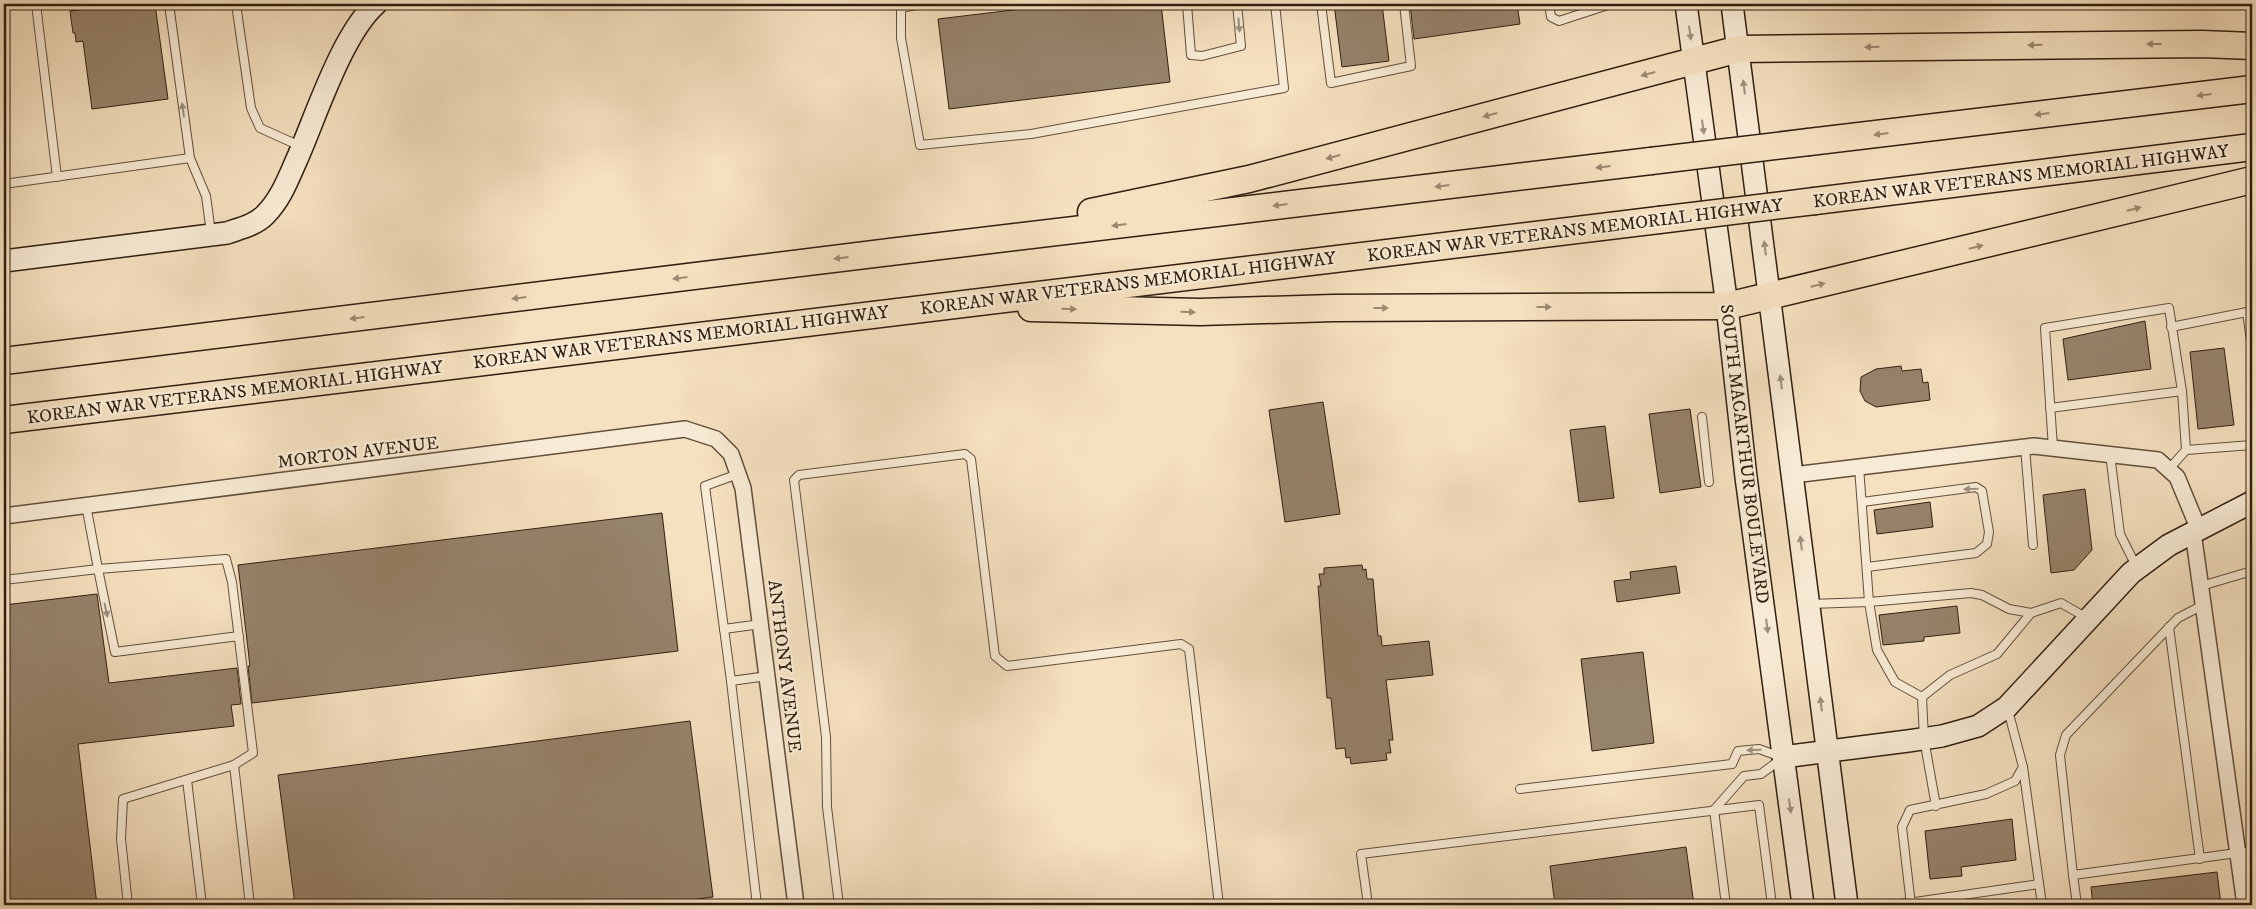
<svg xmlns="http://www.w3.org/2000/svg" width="2256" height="909" viewBox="0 0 2256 909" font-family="'IM FELL DW Pica',serif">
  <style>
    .building { fill: #96836b; stroke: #301f11 }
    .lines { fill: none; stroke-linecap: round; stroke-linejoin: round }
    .lane-casing { stroke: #614f3c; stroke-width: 10 }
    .street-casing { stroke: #614f3c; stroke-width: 18 }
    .secondary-casing { stroke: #301f11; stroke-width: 24 }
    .highway-casing { stroke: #301f11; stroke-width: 29 }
    .lane { stroke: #f8ebd5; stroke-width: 8 }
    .street { stroke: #f8ebd5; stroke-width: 15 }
    .secondary { stroke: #f8ebd5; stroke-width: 21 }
    .highway { stroke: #f5e0bf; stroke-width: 26 }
    .highway-bridge-casing { stroke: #301f11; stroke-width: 29; stroke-linecap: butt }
    .highway-bridge { stroke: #f5e0bf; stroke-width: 26 }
    .oneway { fill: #9e8f7d }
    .oneway2 { fill: #9c8971 }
    .labels { text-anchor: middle; stroke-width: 4.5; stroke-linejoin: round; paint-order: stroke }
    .street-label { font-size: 18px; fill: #301f11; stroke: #f8ebd5 }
  </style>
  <rect width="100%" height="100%" fill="#f5e0bf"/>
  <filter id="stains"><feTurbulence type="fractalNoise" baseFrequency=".004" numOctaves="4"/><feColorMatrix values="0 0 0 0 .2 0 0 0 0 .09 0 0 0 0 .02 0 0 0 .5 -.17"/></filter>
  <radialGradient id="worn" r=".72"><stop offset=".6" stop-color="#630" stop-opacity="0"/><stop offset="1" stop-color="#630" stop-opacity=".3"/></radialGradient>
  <!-- building -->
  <g class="building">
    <path d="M 78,4 L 155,4 L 168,99 L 92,109 L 83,41 L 76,42 L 75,33 L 73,33 L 70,11 L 79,10 Z"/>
    <path d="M 1063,4 L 1161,4 L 1170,82 L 949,109 L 938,19 Z"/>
    <path d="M 1334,4 L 1382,4 L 1389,61 L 1342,67 Z"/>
    <path d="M 1410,4 L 1517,4 L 1520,24 L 1414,39 Z"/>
    <path d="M 2145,321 L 2151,369 L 2068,380 L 2063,339 Z"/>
    <path d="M 2224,348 L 2234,425 L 2198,429 L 2190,352 Z"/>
    <path d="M 1901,366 L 1902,371 L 1921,369 L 1923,383 L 1928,382 L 1930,400 L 1876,407 L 1865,401 L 1860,391 L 1861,377 L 1876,369 Z"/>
    <path d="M 1323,402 L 1340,514 L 1285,522 L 1269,410 Z"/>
    <path d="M 1690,409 L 1701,487 L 1660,493 L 1649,414 Z"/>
    <path d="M 1605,426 L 1614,498 L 1579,502 L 1570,430 Z"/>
    <path d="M 2085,489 L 2092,550 L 2074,570 L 2051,573 L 2043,495 Z"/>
    <path d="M 1930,502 L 1933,527 L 1877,534 L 1874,510 Z"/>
    <path d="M 662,513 L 678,651 L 252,703 L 248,666 L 250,666 L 238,565 Z"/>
    <path d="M 1362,565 L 1363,570 L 1366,569 L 1367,579 L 1373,579 L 1378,636 L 1381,636 L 1382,646 L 1429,641 L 1433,675 L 1386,680 L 1393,740 L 1389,740 L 1391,753 L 1386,753 L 1387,760 L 1351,764 L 1350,757 L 1346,758 L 1345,748 L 1336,749 L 1331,698 L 1327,698 L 1318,586 L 1321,586 L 1319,574 L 1324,574 L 1324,568 Z"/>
    <path d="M 1676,566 L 1680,593 L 1617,602 L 1614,581 L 1631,579 L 1630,572 Z"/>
    <path d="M 97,594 L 109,683 L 237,668 L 241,704 L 231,705 L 234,726 L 78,744 L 97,905 L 4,905 L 4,605 Z"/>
    <path d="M 1957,606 L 1960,633 L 1924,637 L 1924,641 L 1883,645 L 1879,615 Z"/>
    <path d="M 1643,652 L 1654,743 L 1592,751 L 1581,659 Z"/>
    <path d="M 690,721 L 713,897 L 652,905 L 295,905 L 278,775 Z"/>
    <path d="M 2012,819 L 2016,860 L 1961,867 L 1962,876 L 1930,879 L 1925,831 Z"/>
    <path d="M 1686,847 L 1694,905 L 1555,905 L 1550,866 Z"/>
    <path d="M 2217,872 L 2221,905 L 2093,905 L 2091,887 Z"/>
  </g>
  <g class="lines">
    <defs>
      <g id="lane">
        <path d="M 36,4 L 57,177"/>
        <path d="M 169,4 L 190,158"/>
        <path d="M 236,4 L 251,108 L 260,128 L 300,146"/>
        <path d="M 921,4 L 901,8 L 901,38 L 920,145 L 1031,134 L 1284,88 L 1275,4"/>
        <path d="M 1187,4 L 1191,55 L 1202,56 L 1241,46 L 1237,4"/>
        <path d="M 1321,4 L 1331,83 L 1411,66 L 1404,4"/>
        <path d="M 1549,4 L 1551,17 L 1559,21 L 1611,4"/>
        <path d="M 4,184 L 190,158 L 206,196 L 211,233"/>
        <path d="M 2247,312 L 2252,348"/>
        <path d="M 2171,327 L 2252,311"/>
        <path d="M 2050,408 L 2182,391"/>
        <path d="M 1702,417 L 1709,482"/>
        <path d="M 2025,447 L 2033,545"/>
        <path d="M 2053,448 L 2045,328 L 2169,308 L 2182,391 L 2186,450 L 2169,469"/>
        <path d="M 2186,450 L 2252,445"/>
        <path d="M 2110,454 L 2120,534 L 2136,566"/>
        <path d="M 1859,467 L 1869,602 L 1971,593 L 1982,595 L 2009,609 L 2031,613"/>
        <path d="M 1862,502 L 1976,487 L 1982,491 L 1989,532 L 1987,544 L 1976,553 L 1867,567"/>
        <path d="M 4,580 L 98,569 L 86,505"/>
        <path d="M 2201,586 L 2252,571"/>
        <path d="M 1810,604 L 1869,602 L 1877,650 L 1895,682 L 1922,697 L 1924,739 L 1936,806"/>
        <path d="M 2203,605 L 2178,618 L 2066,735 L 2060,755 L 2073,875 L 2252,851"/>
        <path d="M 2169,627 L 2200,859"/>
        <path d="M 724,629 L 761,624"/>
        <path d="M 731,681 L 705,486 L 738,474"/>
        <path d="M 1922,697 L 1950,675 L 1997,654 L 2031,613 L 2061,603 L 2087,618"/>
        <path d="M 1732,764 L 1738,751 L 1759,749 L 1781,757"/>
        <path d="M 234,765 L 250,905"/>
        <path d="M 2023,767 L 2042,905"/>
        <path d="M 187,780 L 202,905"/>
        <path d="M 1520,789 L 1732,764"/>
        <path d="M 2073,875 L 2077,905"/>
        <path d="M 128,905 L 121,839 L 123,799 L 234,765 L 253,753 L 232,582 L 226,559 L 98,569 L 115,652 L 239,636"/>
        <path d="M 757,905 L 731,681 L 767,676"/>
        <path d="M 839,905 L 827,807 L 826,737 L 794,480 L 799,475 L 965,454 L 971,459 L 995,656 L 1007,666 L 1181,644 L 1189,649 L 1219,905"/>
        <path d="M 1368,905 L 1361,854 L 1759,805 L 1772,905"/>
        <path d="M 1726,905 L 1714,810 L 1744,776 L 1761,774 L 1781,759"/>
        <path d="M 1894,905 L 2039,884"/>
        <path d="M 1911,905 L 1902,827 L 1910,810 L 1986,794 L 2015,781 L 2023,767 L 2008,710"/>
      </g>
      <g id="street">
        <path d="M 1793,475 L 2034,446 L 2158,460 L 2177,477 L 2199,530"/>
        <path d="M 4,516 L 685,429 L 716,439 L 731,454 L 743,488 L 796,905"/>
        <path d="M 2193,532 L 2245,905"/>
      </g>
      <g id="secondary">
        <path d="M 1686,4 L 1727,306 L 1746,477 L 1803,905"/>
        <path d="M 1732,4 L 1847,905"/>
        <path d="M 4,261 L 227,233 C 241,228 255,225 265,215 C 281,199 288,179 297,159 C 316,116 342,34 376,4"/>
        <path d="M 1783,757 L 1908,741 L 1942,736 L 1978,726 L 2007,707 L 2131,573 L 2169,545 L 2252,502"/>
      </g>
      <g id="highway">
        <path d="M 1809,142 L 2252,89"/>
        <path d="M 1815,201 L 2252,147"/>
        <path d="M 1091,212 L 1249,179 L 1739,49 L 2202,44 L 2252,46"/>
        <path d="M 1031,308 L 1200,312 L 1333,308 L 1727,306 L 2252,180"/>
        <path d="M 4,361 L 890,252 L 1651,161"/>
        <path d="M 4,420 L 1659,220"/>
      </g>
    </defs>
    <!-- lane casing -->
    <use href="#lane" class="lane-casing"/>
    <!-- street casing -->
    <use href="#street" class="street-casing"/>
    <!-- secondary casing -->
    <use href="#secondary" class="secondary-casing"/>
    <!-- highway casing -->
    <use href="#highway" class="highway-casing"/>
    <!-- lane -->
    <use href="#lane" class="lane"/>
    <!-- street -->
    <use href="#street" class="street"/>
    <!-- secondary -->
    <use href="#secondary" class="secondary"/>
    <!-- highway -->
    <use href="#highway" class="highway"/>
    <defs>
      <g id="highway-bridge">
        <path d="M 1651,161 L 1809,142"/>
        <path d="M 1659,220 L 1815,201"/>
      </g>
    </defs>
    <!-- highway-bridge casing -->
    <use href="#highway-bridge" class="highway-bridge-casing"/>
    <!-- highway-bridge -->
    <use href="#highway-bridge" class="highway-bridge"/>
  </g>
  <!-- one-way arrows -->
  <defs><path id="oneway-solid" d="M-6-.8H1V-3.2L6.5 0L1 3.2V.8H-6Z" transform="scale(1.25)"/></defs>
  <g class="oneway">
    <use href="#oneway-solid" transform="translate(1239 25) rotate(85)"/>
    <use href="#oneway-solid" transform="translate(1690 33) rotate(82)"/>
    <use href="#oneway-solid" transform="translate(1744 87) rotate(-97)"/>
    <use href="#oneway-solid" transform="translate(183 110) rotate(-98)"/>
    <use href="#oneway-solid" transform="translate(1703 127) rotate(82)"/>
    <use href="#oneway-solid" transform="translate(1765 248) rotate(-97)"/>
    <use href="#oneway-solid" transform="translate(1781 382) rotate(-97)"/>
    <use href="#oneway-solid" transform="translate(1971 489) rotate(179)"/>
    <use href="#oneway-solid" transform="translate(1801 543) rotate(-97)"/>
    <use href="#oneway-solid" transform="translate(106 610) rotate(78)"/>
    <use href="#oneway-solid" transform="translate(1767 626) rotate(83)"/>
    <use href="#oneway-solid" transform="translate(1821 704) rotate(-97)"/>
    <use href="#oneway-solid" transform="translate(1754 750) rotate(179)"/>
    <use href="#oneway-solid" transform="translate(1790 806) rotate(82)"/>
  </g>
  <g class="oneway2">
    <use href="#oneway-solid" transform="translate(2154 44) rotate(180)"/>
    <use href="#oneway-solid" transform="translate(2035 45) rotate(179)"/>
    <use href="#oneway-solid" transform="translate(1872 47) rotate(179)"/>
    <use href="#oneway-solid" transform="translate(1648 74) rotate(165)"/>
    <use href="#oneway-solid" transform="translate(2204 95) rotate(173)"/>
    <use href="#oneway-solid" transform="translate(2042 114) rotate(173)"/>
    <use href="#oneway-solid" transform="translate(1490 115) rotate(165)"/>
    <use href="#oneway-solid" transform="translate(1881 134) rotate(173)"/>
    <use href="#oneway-solid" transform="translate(1333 157) rotate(165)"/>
    <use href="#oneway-solid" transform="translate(1603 167) rotate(173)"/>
    <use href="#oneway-solid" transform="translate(1442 186) rotate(173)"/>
    <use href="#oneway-solid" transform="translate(1280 205) rotate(173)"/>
    <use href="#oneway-solid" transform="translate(2134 209) rotate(-14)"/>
    <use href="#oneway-solid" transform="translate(1119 225) rotate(173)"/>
    <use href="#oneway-solid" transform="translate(1976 247) rotate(-14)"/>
    <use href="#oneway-solid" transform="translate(841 258) rotate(173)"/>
    <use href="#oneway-solid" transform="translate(680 278) rotate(173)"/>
    <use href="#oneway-solid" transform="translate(1818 285) rotate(-14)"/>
    <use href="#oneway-solid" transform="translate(519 298) rotate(173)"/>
    <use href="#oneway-solid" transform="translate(1544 307)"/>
    <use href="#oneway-solid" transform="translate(1381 308)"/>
    <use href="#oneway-solid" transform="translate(1069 309) rotate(2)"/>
    <use href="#oneway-solid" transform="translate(1188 312) rotate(1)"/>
    <use href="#oneway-solid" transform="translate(357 318) rotate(173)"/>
  </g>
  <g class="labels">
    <!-- street labels -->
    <g class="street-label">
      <text transform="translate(2021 176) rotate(-7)" y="6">KOREAN WAR VETERANS MEMORIAL HIGHWAY</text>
      <text transform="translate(1575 230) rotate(-7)" y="6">KOREAN WAR VETERANS MEMORIAL HIGHWAY</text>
      <text transform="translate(1128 283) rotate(-7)" y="6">KOREAN WAR VETERANS MEMORIAL HIGHWAY</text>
      <text transform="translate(681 337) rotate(-7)" y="6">KOREAN WAR VETERANS MEMORIAL HIGHWAY</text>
      <text transform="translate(235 392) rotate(-7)" y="6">KOREAN WAR VETERANS MEMORIAL HIGHWAY</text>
      <text transform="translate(358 452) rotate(-7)" y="6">MORTON AVENUE</text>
      <text transform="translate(1745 454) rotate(83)" y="6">SOUTH MACARTHUR BOULEVARD</text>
      <text transform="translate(785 666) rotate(83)" y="6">ANTHONY AVENUE</text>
    </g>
  </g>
  <!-- margin -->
  <rect width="2256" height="909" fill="none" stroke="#f5e0bf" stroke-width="20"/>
  <rect x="5" y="5" width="2246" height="899" fill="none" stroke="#301f11" stroke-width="2.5"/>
  <rect x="10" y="10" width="2236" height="889" fill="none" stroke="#301f11"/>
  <rect width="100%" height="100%" filter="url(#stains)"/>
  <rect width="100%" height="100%" fill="url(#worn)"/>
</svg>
